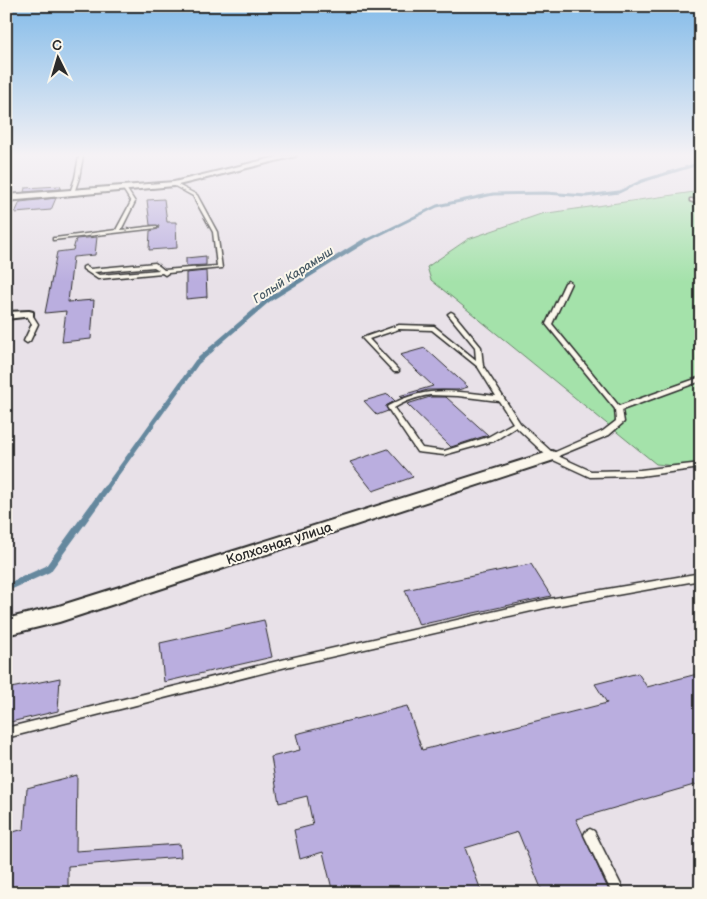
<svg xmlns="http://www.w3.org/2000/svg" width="707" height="899" viewBox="0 0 707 899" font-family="'Balsamiq Sans',sans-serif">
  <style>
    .green { fill: #a4e2aa; stroke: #68866a }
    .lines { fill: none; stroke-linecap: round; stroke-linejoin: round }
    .stream-far3 { stroke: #65889e; stroke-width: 3 }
    .stream-far2 { stroke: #65889e; stroke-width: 4.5 }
    .stream-far1 { stroke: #65889e; stroke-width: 5 }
    .stream { stroke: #65889e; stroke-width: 7 }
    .building { fill: #baaedf; stroke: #2b2b2b }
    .lane-casing { stroke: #2b2b2b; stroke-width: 3 }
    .street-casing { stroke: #2b2b2b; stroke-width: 4 }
    .lane { fill: #fbf7ec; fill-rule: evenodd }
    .street { fill: #fbf7ec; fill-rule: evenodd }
    .labels { text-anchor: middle; stroke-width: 4; stroke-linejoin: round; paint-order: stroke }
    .far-water-label { font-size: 12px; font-style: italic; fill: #485a65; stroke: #fbf7ec }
    .street-label { font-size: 14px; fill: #2b2b2b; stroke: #fbf7ec }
  </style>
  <rect width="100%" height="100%" fill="#e8e1e8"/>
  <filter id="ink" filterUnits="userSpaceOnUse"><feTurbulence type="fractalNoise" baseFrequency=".02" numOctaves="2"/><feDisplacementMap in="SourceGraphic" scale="10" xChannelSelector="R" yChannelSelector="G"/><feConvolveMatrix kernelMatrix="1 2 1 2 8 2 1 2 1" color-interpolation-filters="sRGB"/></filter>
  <g filter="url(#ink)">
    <!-- green -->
    <path class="green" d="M 701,191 L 701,466 L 695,468 L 656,464 L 431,280 L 427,267 L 468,239 L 541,214 Z"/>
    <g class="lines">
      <!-- stream-far3 -->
      <path class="stream-far3" d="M 364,242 L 437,206 L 493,194 L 546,193 L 586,196 L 619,192 L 642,181 L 701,163"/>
      <!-- stream-far2 -->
      <path class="stream-far2" d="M 210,350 L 268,300 L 366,240"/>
      <!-- stream-far1 -->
      <path class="stream-far1" d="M 105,490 L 197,362 L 212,349"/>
      <!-- stream -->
      <path class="stream" d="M 6,588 L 48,569 L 106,489"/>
    </g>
    <!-- building -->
    <g class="building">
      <path d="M 59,186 L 61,187 L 60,189 L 24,192 L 25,188 Z"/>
      <path d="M 56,198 L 51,210 L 15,213 L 20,202 Z"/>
      <path d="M 164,199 L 167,222 L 176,222 L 177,248 L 149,250 L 150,231 L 158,229 L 159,226 L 150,225 L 147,200 Z"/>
      <path d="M 97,237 L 95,255 L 73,257 L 68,302 L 94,300 L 91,339 L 62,342 L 66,311 L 45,313 L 57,252 L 73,250 L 76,239 Z"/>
      <path d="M 206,256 L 206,265 L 186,266 L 186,258 Z"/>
      <path d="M 206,271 L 207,297 L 186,299 L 186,273 Z"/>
      <path d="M 425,348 L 468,387 L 458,390 L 427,390 L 401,398 L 399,396 L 433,386 L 400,355 Z"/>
      <path d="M 388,394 L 395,401 L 386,406 L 388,411 L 377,415 L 364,401 Z"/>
      <path d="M 430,397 L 446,397 L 488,435 L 451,447 L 407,404 Z"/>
      <path d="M 388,449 L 413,477 L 373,491 L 350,462 Z"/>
      <path d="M 531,564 L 551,596 L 419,625 L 405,590 Z"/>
      <path d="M 264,620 L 272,657 L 164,682 L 160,643 Z"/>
      <path d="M 638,673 L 647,687 L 701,673 L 701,783 L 576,819 L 610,893 L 543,893 L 518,832 L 465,848 L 482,893 L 333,893 L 323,852 L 300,859 L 294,830 L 313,825 L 307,796 L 279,803 L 271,757 L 300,750 L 296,734 L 407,706 L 422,750 L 607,703 L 595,684 Z"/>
      <path d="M 60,678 L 58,711 L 6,723 L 6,689 Z"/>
      <path d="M 77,775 L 76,851 L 180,844 L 181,857 L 68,866 L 68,893 L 6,893 L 6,834 L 24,829 L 27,788 Z"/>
    </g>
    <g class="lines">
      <defs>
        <g id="lane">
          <path d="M 79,156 L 83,156 L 79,178 L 74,193 L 72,194 L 70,193 L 75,178 Z"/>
          <path d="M 174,183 L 197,195 L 217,232 L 222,268 L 168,273 L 165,275 L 162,273 L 98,279 L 83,269 L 83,267 L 85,266 L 90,269 L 155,263 L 164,270 L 217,266 L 213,232 L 193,196 L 173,185 L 172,184 ZM 154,267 L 159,270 L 99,275 L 94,272 Z"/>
          <path d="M 125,188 L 126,188 L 135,202 L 121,230 L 155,226 L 157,226 L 157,228 L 53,240 L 53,238 L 55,238 L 116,230 L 131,202 L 123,189 Z"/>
          <path d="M 692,199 L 701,202 L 701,205 L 690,201 L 690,199 Z"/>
          <path d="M 568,281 L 571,283 L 552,324 L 619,406 L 701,377 L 701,381 L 622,410 L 624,422 L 609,435 L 558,456 L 591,471 L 640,470 L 701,463 L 701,468 L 640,476 L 590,477 L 549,458 L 516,427 L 494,441 L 444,455 L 417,452 L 387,407 L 388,406 C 425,385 455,391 496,396 L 478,367 L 432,330 L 399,329 L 369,339 L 398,370 L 399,371 L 398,372 L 394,372 L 362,338 L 399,325 L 434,326 L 476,360 L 475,347 L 448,314 L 451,312 L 453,313 L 481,347 L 483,366 L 520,423 L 553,453 L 603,431 L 616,421 L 615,409 L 546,324 L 565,283 ZM 430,395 L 458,396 L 499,401 L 513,423 L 488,437 L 444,451 L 422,448 L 394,408 C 406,401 416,397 430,395 Z"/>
          <path d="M 29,312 L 31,313 L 38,324 L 30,341 L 27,343 L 24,341 L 32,324 L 26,314 Z"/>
          <path d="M 701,573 L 701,580 L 549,607 L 286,667 L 6,738 L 6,728 L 286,659 L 549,599 Z"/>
          <path d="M 590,829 L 594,831 L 625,893 L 612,893 L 584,835 L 586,831 Z"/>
        </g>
        <g id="street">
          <path d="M 281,156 L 296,156 L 174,186 L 6,201 L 6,195 L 174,182 Z"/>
          <path d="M 29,311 L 33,312 L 33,316 L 6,319 L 6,312 Z"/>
          <path d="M 552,451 L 557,453 L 560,456 L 557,459 L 59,622 L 6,635 L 6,619 L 59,606 Z"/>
        </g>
      </defs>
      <!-- lane casing -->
      <use href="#lane" class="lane-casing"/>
      <!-- street casing -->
      <use href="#street" class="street-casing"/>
      <!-- lane -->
      <use href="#lane" class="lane"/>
      <!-- street -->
      <use href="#street" class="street"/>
    </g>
  </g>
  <!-- sky -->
  <linearGradient id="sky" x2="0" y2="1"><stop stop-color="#83bbe9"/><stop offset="0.55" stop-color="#f5f2f5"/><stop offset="1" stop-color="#f5f2f5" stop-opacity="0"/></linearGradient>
  <rect width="707" height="282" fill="url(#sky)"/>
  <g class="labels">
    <!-- far-water labels -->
    <g class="far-water-label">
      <text transform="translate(293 275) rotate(-33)" y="4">Голый Карамыш</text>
    </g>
    <!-- street labels -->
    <g class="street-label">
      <text transform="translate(279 543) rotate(-18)" y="5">Колхозная улица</text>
    </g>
  </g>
  <!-- margin -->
  <rect width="707" height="899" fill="none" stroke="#fbf7ec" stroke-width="25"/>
  <rect x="12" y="12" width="682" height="874" fill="none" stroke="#2b2b2b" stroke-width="2" filter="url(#ink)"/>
  <!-- north arrow -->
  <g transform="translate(58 58) rotate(355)" stroke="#fbf7ec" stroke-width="4" paint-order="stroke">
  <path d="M0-4L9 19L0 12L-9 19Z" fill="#2b2b2b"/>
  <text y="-8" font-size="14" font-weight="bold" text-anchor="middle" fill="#2b2b2b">С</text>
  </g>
</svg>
